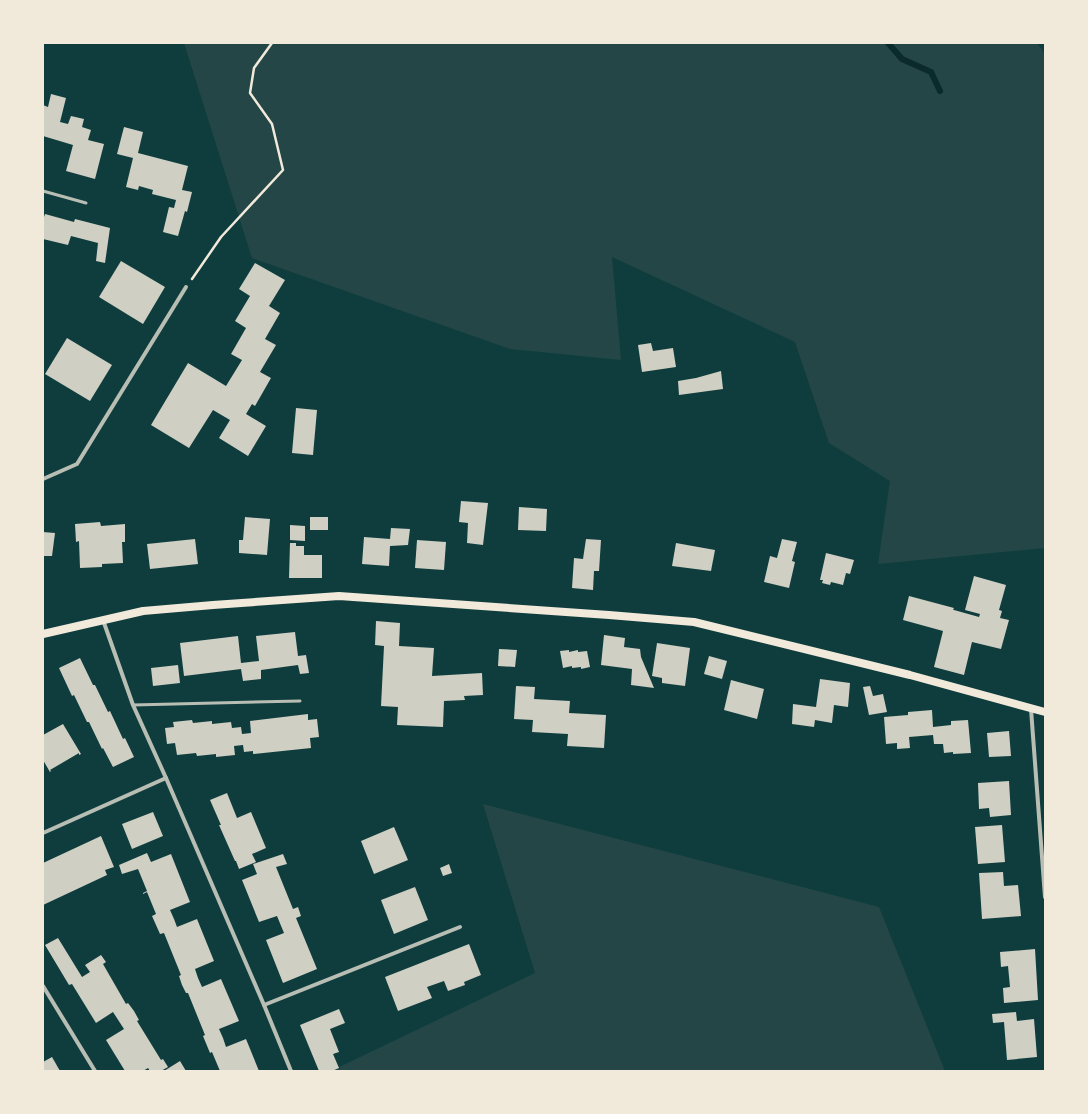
<svg xmlns="http://www.w3.org/2000/svg" width="1088" height="1114" viewBox="0 0 1088 1114" font-family="'DM Sans',sans-serif">
  <style>
    .green { fill: #244646 }
    .lines { fill: none; stroke-linecap: round; stroke-linejoin: round }
    .stream { stroke: #0a2a2b; stroke-width: 6 }
    .building { fill: #cfcfc3 }
    .path { stroke: #f1e9da; stroke-width: 2.5 }
    .service { stroke: #b8beb3; stroke-width: 3 }
    .minor { stroke: #b8beb3; stroke-width: 4 }
    .secondary { stroke: #f1e9da; stroke-width: 8 }
  </style>
  <rect width="100%" height="100%" fill="#0f3d3e"/>
  <!-- green -->
  <g class="green">
    <path d="M 184,43 L 1037,43 L 1045,54 L 1045,548 L 878,564 L 890,481 L 829,443 L 795,342 L 612,257 L 621,360 L 510,349 L 252,258 Z"/>
    <path d="M 483,804 L 879,907 L 945,1071 L 331,1071 L 535,973 Z"/>
  </g>
  <g class="lines">
    <!-- stream -->
    <path class="stream" d="M 888,43 L 902,59 L 931,72 L 940,91"/>
  </g>
  <!-- building -->
  <g class="building">
    <path d="M 51,94 L 66,98 L 60,122 L 68,124 L 71,116 L 84,119 L 82,127 L 91,130 L 88,140 L 104,144 L 95,179 L 66,171 L 73,145 L 43,136 L 43,105 L 48,107 Z"/>
    <path d="M 124,127 L 143,132 L 138,153 L 188,166 L 182,190 L 192,192 L 187,212 L 185,211 L 178,236 L 163,232 L 169,207 L 174,208 L 176,200 L 152,194 L 153,190 L 139,186 L 138,190 L 126,187 L 133,158 L 117,154 Z"/>
    <path d="M 45,214 L 74,222 L 75,219 L 110,228 L 105,263 L 96,261 L 98,243 L 71,236 L 68,245 L 43,239 L 43,220 Z"/>
    <path d="M 121,261 L 165,287 L 143,324 L 99,297 Z"/>
    <path d="M 255,263 L 285,280 L 269,306 L 280,313 L 265,339 L 276,345 L 260,372 L 271,378 L 255,406 L 252,404 L 246,414 L 266,426 L 248,456 L 219,438 L 230,420 L 213,410 L 189,448 L 151,425 L 188,363 L 226,386 L 242,360 L 231,354 L 246,328 L 235,321 L 250,296 L 239,289 Z"/>
    <path d="M 67,338 L 112,365 L 90,401 L 45,374 Z"/>
    <path d="M 651,343 L 653,351 L 673,348 L 676,367 L 642,372 L 638,345 Z"/>
    <path d="M 721,371 L 723,389 L 679,395 L 678,381 L 696,378 Z"/>
    <path d="M 296,408 L 317,410 L 313,455 L 292,453 Z"/>
    <path d="M 461,501 L 488,503 L 483,545 L 467,543 L 468,523 L 459,522 Z"/>
    <path d="M 519,507 L 547,509 L 546,531 L 518,530 Z"/>
    <path d="M 245,517 L 270,519 L 267,555 L 239,553 L 239,540 L 243,540 Z"/>
    <rect x="310" y="517" width="18" height="13"/>
    <path d="M 100,522 L 101,526 L 125,524 L 125,542 L 122,542 L 123,563 L 102,564 L 102,567 L 80,568 L 79,541 L 76,542 L 75,524 Z"/>
    <path d="M 290,525 L 305,526 L 305,541 L 290,540 Z"/>
    <path d="M 391,528 L 410,529 L 408,545 L 390,546 L 389,566 L 362,564 L 364,537 L 390,539 Z"/>
    <path d="M 43,532 L 55,533 L 52,556 L 43,556 Z"/>
    <path d="M 195,539 L 198,564 L 150,569 L 147,544 Z"/>
    <path d="M 586,539 L 601,540 L 599,571 L 594,571 L 593,590 L 572,588 L 574,558 L 583,559 Z"/>
    <path d="M 782,539 L 797,542 L 792,561 L 795,562 L 789,588 L 764,582 L 770,556 L 777,558 Z"/>
    <path d="M 417,540 L 446,542 L 444,570 L 415,568 Z"/>
    <path d="M 290,543 L 296,543 L 296,546 L 304,546 L 304,555 L 322,555 L 322,578 L 289,578 Z"/>
    <path d="M 676,543 L 715,550 L 711,571 L 672,566 Z"/>
    <path d="M 826,553 L 854,560 L 850,574 L 846,573 L 843,585 L 831,582 L 830,585 L 822,583 L 823,580 L 820,580 Z"/>
    <path d="M 974,576 L 1006,585 L 999,610 L 1002,611 L 1000,618 L 1009,620 L 1001,649 L 972,642 L 964,675 L 934,667 L 943,631 L 903,620 L 909,596 L 954,608 L 953,610 L 954,610 L 979,617 L 980,614 L 965,610 Z"/>
    <path d="M 376,621 L 400,623 L 399,646 L 434,648 L 432,676 L 482,673 L 483,695 L 464,696 L 465,700 L 444,701 L 443,727 L 397,725 L 398,707 L 381,706 L 384,646 L 375,645 Z"/>
    <path d="M 295,632 L 298,656 L 306,655 L 309,673 L 300,674 L 298,665 L 261,670 L 261,679 L 243,681 L 241,669 L 184,676 L 180,643 L 238,636 L 241,663 L 259,661 L 256,636 Z"/>
    <path d="M 604,635 L 625,638 L 624,647 L 640,649 L 641,657 L 654,688 L 631,685 L 632,669 L 601,665 Z"/>
    <path d="M 657,643 L 690,648 L 685,686 L 662,683 L 662,678 L 652,676 Z"/>
    <path d="M 499,649 L 517,650 L 515,667 L 498,666 Z"/>
    <path d="M 569,650 L 569,652 L 578,650 L 578,652 L 587,651 L 590,667 L 581,669 L 581,667 L 572,668 L 572,666 L 563,668 L 560,651 Z"/>
    <path d="M 709,656 L 727,661 L 722,679 L 704,674 Z"/>
    <path d="M 80,658 L 93,685 L 95,685 L 108,712 L 110,711 L 123,739 L 125,738 L 134,757 L 113,767 L 103,748 L 102,749 L 89,722 L 87,722 L 74,695 L 72,696 L 59,668 Z"/>
    <path d="M 178,665 L 180,683 L 153,686 L 151,668 Z"/>
    <path d="M 820,679 L 850,683 L 848,707 L 834,705 L 832,723 L 815,720 L 814,727 L 792,724 L 793,704 L 816,707 Z"/>
    <path d="M 731,680 L 764,689 L 757,719 L 724,710 Z"/>
    <path d="M 516,686 L 535,687 L 534,699 L 570,701 L 569,713 L 606,715 L 604,748 L 567,746 L 568,734 L 532,732 L 533,720 L 514,719 Z"/>
    <path d="M 870,686 L 873,696 L 883,694 L 887,712 L 869,715 L 863,687 Z"/>
    <path d="M 932,710 L 933,727 L 951,725 L 951,721 L 968,720 L 971,753 L 953,754 L 953,752 L 944,753 L 943,744 L 934,744 L 933,735 L 909,737 L 910,748 L 897,749 L 897,743 L 886,744 L 884,717 L 908,715 L 908,712 Z"/>
    <path d="M 308,714 L 308,720 L 317,719 L 319,737 L 310,738 L 311,748 L 253,754 L 253,751 L 244,752 L 243,745 L 234,746 L 235,755 L 216,757 L 216,754 L 197,756 L 196,753 L 177,755 L 175,743 L 167,744 L 165,728 L 174,727 L 173,722 L 192,720 L 193,723 L 212,721 L 212,724 L 231,722 L 232,728 L 241,727 L 242,734 L 251,733 L 250,721 Z"/>
    <path d="M 63,724 L 81,754 L 79,755 L 79,753 L 50,770 L 51,771 L 50,772 L 43,760 L 43,735 Z"/>
    <path d="M 1009,731 L 1011,756 L 989,757 L 987,733 Z"/>
    <path d="M 1009,781 L 1011,815 L 990,817 L 989,808 L 979,809 L 978,783 Z"/>
    <path d="M 227,793 L 237,818 L 251,812 L 266,848 L 252,854 L 256,862 L 239,869 L 236,861 L 235,861 L 219,825 L 221,825 L 210,800 Z"/>
    <path d="M 153,812 L 163,836 L 132,849 L 122,824 Z"/>
    <path d="M 1002,825 L 1005,862 L 978,864 L 975,827 Z"/>
    <path d="M 394,827 L 408,860 L 374,874 L 361,841 Z"/>
    <path d="M 101,836 L 114,867 L 105,870 L 107,875 L 43,905 L 43,863 Z"/>
    <path d="M 147,853 L 151,862 L 171,854 L 190,902 L 170,910 L 174,919 L 177,927 L 197,919 L 214,961 L 195,969 L 198,978 L 202,987 L 221,979 L 239,1021 L 219,1029 L 223,1038 L 226,1047 L 246,1039 L 259,1071 L 220,1071 L 212,1052 L 210,1053 L 203,1036 L 205,1035 L 188,993 L 186,993 L 182,985 L 179,976 L 181,975 L 164,933 L 160,934 L 152,916 L 156,914 L 147,892 L 143,894 L 143,893 L 147,891 L 138,869 L 122,874 L 119,865 Z"/>
    <path d="M 283,854 L 287,864 L 276,867 L 293,909 L 298,907 L 301,916 L 296,918 L 317,969 L 283,983 L 266,940 L 284,933 L 277,916 L 259,922 L 242,880 L 257,874 L 253,864 Z"/>
    <path d="M 449,864 L 452,873 L 443,876 L 440,868 Z"/>
    <path d="M 1003,872 L 1004,886 L 1018,885 L 1021,916 L 982,919 L 979,873 Z"/>
    <path d="M 415,887 L 428,920 L 394,934 L 381,900 Z"/>
    <path d="M 58,938 L 82,977 L 90,972 L 85,965 L 101,955 L 106,962 L 103,964 L 126,1004 L 128,1003 L 134,1011 L 139,1020 L 137,1021 L 161,1060 L 163,1059 L 168,1067 L 161,1071 L 150,1071 L 148,1068 L 143,1071 L 125,1071 L 106,1040 L 124,1029 L 113,1012 L 96,1023 L 72,984 L 69,985 L 45,945 Z"/>
    <path d="M 469,944 L 481,975 L 464,982 L 465,985 L 448,991 L 444,981 L 427,987 L 432,998 L 398,1011 L 385,977 Z"/>
    <path d="M 1035,949 L 1038,1000 L 1004,1003 L 1003,988 L 1010,987 L 1008,966 L 1001,967 L 1000,952 Z"/>
    <path d="M 339,1009 L 345,1023 L 330,1029 L 339,1052 L 333,1054 L 339,1068 L 332,1071 L 319,1071 L 300,1025 Z"/>
    <path d="M 1016,1012 L 1017,1021 L 1034,1019 L 1037,1057 L 1007,1060 L 1004,1022 L 993,1023 L 992,1014 Z"/>
    <path d="M 52,1057 L 60,1071 L 43,1071 L 43,1062 Z"/>
    <path d="M 180,1061 L 186,1071 L 164,1071 Z"/>
  </g>
  <g class="lines">
    <!-- path -->
    <path class="path" d="M 192,279 L 221,237 L 283,170 L 272,124 L 250,93 L 254,68 L 272,43"/>
    <!-- service -->
    <g class="service">
      <path d="M 43,191 L 86,203"/>
      <path d="M 133,705 L 300,701"/>
    </g>
    <!-- minor -->
    <g class="minor">
      <path d="M 43,479 L 77,464 L 186,287"/>
      <path d="M 103,620 L 133,705 L 166,778 L 264,1005 L 291,1071"/>
      <path d="M 1031,709 L 1045,897"/>
      <path d="M 43,833 L 166,778"/>
      <path d="M 43,986 L 95,1071"/>
      <path d="M 264,1005 L 460,927"/>
    </g>
    <!-- secondary -->
    <path class="secondary" d="M 43,634 L 143,611 L 213,605 L 339,596 L 609,615 L 694,622 L 910,675 L 1045,712"/>
  </g>
  <!-- border -->
  <rect width="1088" height="1114" fill="none" stroke="#f1e9da" stroke-width="88"/>
</svg>
